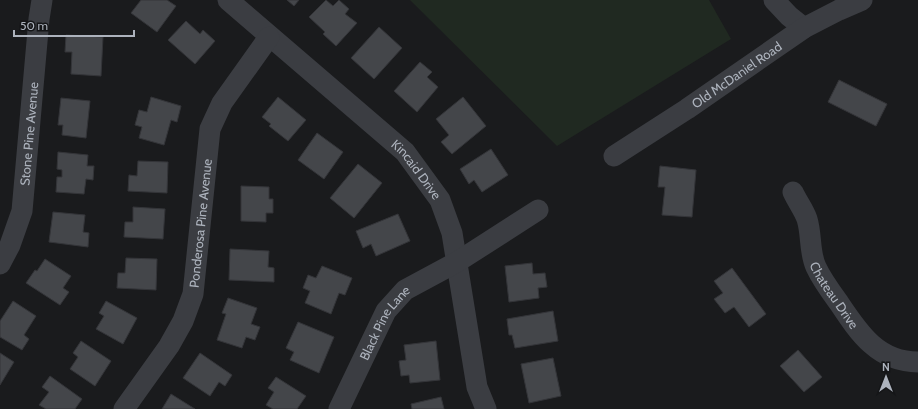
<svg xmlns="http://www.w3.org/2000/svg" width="918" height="409" viewBox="0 0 918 409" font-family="Cabin,sans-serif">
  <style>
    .green { fill: #202921 }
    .building { fill: #44464a; stroke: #343539 }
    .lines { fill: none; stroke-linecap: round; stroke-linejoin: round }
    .minor { stroke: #3b3d42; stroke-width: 21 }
    .labels { text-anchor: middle; stroke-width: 3; stroke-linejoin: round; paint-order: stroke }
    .street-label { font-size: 13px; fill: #adb3bd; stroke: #151618 }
  </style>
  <rect width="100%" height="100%" fill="#1a1b1d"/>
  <!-- green -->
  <path class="green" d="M 410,0 L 709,0 L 731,39 L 557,146 Z"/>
  <!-- building -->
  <g class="building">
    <path d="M 141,0 L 167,0 L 176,6 L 157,32 L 131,13 Z"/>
    <path d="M 287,0 L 299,0 L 294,6 Z"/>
    <path d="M 326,0 L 333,6 L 339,0 L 349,9 L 345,14 L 357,23 L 336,46 L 323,34 L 325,32 L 309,17 Z"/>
    <path d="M 186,21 L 200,34 L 203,30 L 215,41 L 195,64 L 168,40 Z"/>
    <path d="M 379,27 L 402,48 L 374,79 L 351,58 Z"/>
    <path d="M 66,35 L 103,37 L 101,76 L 71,74 L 72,52 L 65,52 Z"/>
    <path d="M 420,62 L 432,72 L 427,77 L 438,87 L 417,112 L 394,91 Z"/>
    <path d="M 839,80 L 887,104 L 876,126 L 828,102 Z"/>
    <path d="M 151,97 L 181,106 L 177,122 L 171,120 L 164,145 L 139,138 L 142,127 L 135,125 L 139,110 L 147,112 Z"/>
    <path d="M 278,97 L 306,120 L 288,141 L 269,126 L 271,124 L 262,117 Z"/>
    <path d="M 463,97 L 486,126 L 452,154 L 441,142 L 449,135 L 436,119 Z"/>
    <path d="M 61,98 L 90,101 L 86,138 L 62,135 L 63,125 L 58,125 Z"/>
    <path d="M 317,133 L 343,152 L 324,179 L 298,160 Z"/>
    <path d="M 491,149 L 508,175 L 482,192 L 474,180 L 469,184 L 460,169 Z"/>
    <path d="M 58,152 L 88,155 L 87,166 L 94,166 L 93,180 L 86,179 L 84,194 L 56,192 L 57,177 L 62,177 L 62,170 L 57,169 Z"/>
    <path d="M 138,161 L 168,162 L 167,193 L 128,191 L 129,175 L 137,176 Z"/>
    <path d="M 358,164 L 382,183 L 354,218 L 330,198 Z"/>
    <path d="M 660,166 L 696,170 L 692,217 L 662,215 L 665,187 L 658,187 Z"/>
    <path d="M 241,186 L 269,187 L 269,199 L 273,199 L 273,213 L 266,213 L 266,222 L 241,221 Z"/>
    <path d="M 133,207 L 165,209 L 163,239 L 124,237 L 125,222 L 133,222 Z"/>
    <path d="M 53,212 L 85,215 L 83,232 L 89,233 L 88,247 L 49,242 Z"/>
    <path d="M 398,214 L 410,241 L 376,256 L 371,244 L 363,248 L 356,231 Z"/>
    <path d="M 230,249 L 269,251 L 268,267 L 274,268 L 274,282 L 229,280 Z"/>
    <path d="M 126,258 L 157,259 L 156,290 L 117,288 L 118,273 L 125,273 Z"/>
    <path d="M 45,259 L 71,276 L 63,288 L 69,292 L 60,305 L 26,283 L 35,270 L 37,271 Z"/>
    <path d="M 532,263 L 533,274 L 545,273 L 547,287 L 538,288 L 539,298 L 509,302 L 505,266 Z"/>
    <path d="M 322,266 L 352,278 L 345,295 L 339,293 L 331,314 L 305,303 L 310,291 L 303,288 L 308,275 L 316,278 Z"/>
    <path d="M 732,268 L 766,314 L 749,327 L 734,307 L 725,313 L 714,299 L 723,293 L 714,281 Z"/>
    <path d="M 228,298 L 257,308 L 251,324 L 260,327 L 255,340 L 246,337 L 242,348 L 217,340 L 226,314 L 222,313 Z"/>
    <path d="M 13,301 L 36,316 L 24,335 L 29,339 L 22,350 L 0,337 L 0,321 Z"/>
    <path d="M 106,301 L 137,318 L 123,344 L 96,329 L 104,316 L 99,313 Z"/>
    <path d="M 553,311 L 558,341 L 515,348 L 512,335 L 509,335 L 507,319 Z"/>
    <path d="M 298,322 L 334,337 L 319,373 L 290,360 L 294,352 L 286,348 Z"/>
    <path d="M 81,341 L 111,361 L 95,386 L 70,369 L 78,357 L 73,353 Z"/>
    <path d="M 436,341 L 440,380 L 410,383 L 409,375 L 401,376 L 399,361 L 406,360 L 404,345 Z"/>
    <path d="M 798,350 L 822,377 L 804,392 L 780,366 Z"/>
    <path d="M 0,353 L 14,362 L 0,385 Z"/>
    <path d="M 200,353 L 232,375 L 225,386 L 219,382 L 210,396 L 183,378 Z"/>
    <path d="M 553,358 L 561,396 L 529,403 L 521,364 Z"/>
    <path d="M 50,376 L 82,399 L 75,409 L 46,409 L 39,405 L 49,392 L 42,387 Z"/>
    <path d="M 276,377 L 306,396 L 297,409 L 273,409 L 266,405 L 274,392 L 268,388 Z"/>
    <path d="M 171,394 L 195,409 L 162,409 Z"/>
    <path d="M 441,397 L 444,409 L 412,409 L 411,404 Z"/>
  </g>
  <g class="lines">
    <!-- minor -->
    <g class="minor">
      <path id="s1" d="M 228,0 L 405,152 L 440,200 L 452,233 L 477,387 L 486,409"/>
      <path d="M 774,0 L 789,16 L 804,28"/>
      <path id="s2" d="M 614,156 L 687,109 L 804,28 L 839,10 L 862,0"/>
      <path id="s3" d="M 793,192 C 797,201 804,210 807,219 C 812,235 809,252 816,267 C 822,280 831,292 839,303 C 859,333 878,362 918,362"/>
      <path id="s4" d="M 0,264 L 10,245 L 22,211 L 39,19 L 42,0"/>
      <path id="s5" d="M 124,409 L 169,346 L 183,321 L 193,294 L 210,129 L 222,103 L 269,37"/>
      <path id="s6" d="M 339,409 L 386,311 L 405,290 L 457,262 L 538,210"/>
    </g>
  </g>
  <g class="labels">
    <!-- street labels -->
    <g class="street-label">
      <text dy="5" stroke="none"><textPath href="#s2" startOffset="147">Old McDaniel Road</textPath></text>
      <text dy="5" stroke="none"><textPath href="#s4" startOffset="135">Stone Pine Avenue</textPath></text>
      <text dy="5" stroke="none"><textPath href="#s1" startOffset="254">Kincaid Drive</textPath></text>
      <text dy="5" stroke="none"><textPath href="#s5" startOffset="206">Ponderosa Pine Avenue</textPath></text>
      <text dy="5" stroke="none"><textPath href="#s3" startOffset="113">Chateau Drive</textPath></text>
      <text dy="5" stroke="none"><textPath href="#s6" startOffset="98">Black Pine Lane</textPath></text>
    </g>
  </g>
  <!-- north arrow -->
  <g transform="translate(886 377)" stroke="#151618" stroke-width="3" paint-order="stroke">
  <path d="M0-3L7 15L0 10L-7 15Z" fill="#adb3bd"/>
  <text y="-6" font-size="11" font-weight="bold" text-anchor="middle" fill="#adb3bd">N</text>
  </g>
  <!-- scale -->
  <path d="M14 30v6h120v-6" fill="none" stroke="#adb3bd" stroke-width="2"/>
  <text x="20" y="30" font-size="12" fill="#adb3bd" stroke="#151618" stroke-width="3" paint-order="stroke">50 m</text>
</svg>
